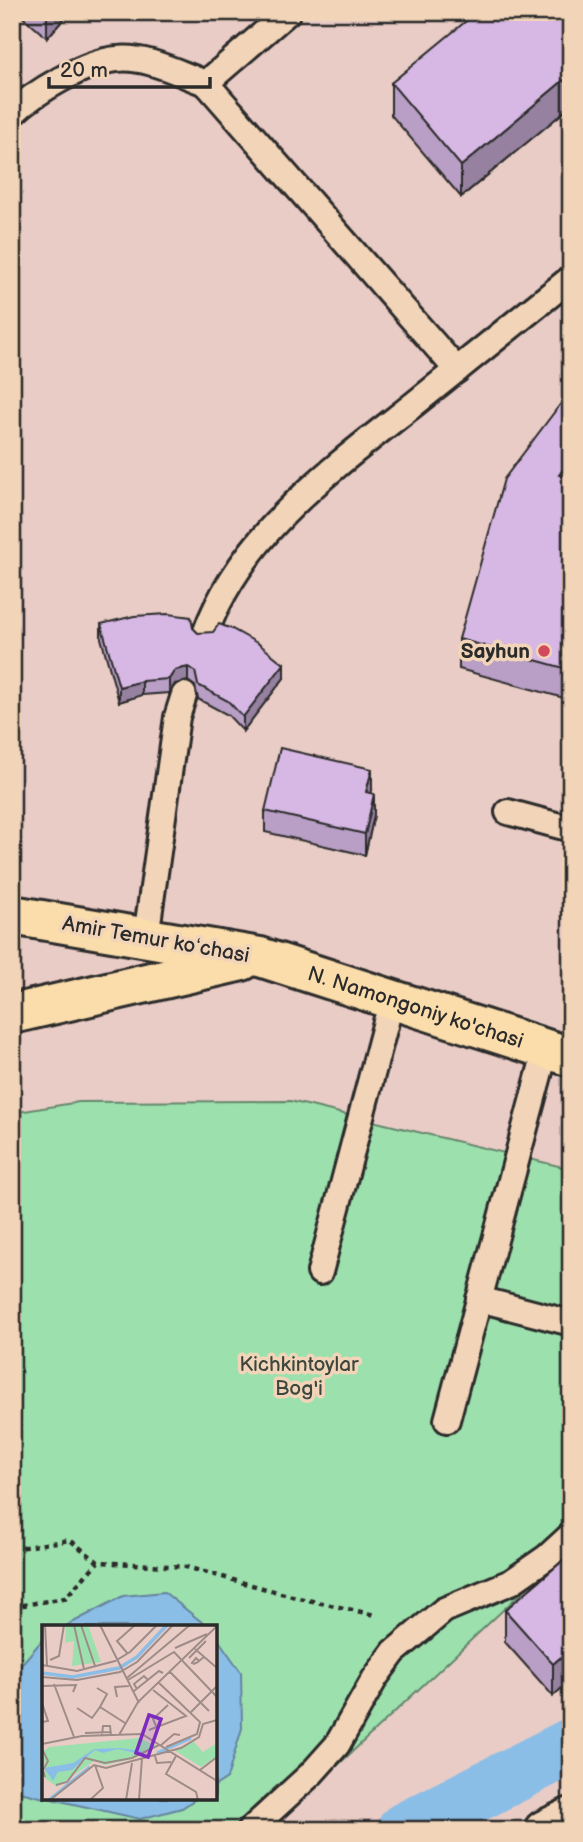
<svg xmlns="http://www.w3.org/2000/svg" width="583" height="1842" viewBox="0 0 583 1842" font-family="'Balsamiq Sans',sans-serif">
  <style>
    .green { fill: #9ce1ad; stroke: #64866c; stroke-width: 2; fill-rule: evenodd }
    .water { fill: #8bbee7; stroke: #65839c; stroke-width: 2 }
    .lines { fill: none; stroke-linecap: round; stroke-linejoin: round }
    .canal { stroke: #8bbee7; stroke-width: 56 }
    .lane-casing { stroke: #2b2b2b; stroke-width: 30 }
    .street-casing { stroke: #2b2b2b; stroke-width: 44 }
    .primary-casing { stroke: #2b2b2b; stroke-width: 44 }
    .path { stroke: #2b2b2b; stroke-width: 4.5; stroke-dasharray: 5 5; stroke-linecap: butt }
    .lane { stroke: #f2d5b8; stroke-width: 24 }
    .street { stroke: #f2d5b8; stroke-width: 38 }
    .primary { stroke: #faddab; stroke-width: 38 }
    .wall { fill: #b99ec5; stroke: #2b2b2b; stroke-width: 2 }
    .shaded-wall { fill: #9681a0; stroke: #2b2b2b; stroke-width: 2 }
    .building { fill: #d7b8e5; stroke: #2b2b2b; stroke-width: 2 }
    .poi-dot { fill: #d1495b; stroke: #f2d5b8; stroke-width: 2.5 }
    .labels { text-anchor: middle; stroke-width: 7; stroke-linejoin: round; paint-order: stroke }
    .poi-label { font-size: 21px; font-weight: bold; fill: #2b2b2b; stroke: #f2d5b8; text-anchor: end }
    .street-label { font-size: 21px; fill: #2b2b2b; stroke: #f2d5b8 }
    .park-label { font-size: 21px; fill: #3c463e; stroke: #f2d5b8 }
    .inset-river { fill: none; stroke: #8bbee7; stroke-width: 3.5 }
    .inset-road { fill: none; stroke: #9e8c88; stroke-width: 2 }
    .view { fill: #7b2cbf; fill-opacity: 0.15; stroke: #7b2cbf; stroke-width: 3.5 }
    .inset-edge { fill: none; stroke: #2b2b2b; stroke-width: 3.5 }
  </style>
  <rect width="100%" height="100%" fill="#eaccc6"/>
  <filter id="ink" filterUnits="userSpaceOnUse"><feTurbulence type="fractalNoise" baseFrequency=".0143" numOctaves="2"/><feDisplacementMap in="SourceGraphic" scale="14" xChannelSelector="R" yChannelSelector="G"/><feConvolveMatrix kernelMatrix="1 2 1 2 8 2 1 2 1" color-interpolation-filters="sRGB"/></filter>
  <g filter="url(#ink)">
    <!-- green -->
    <path class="green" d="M 290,1101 L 571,1169 L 571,1546 L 269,1830 L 12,1830 L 12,1113 L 79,1102 ZM 44,1627 L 215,1627 L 215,1798 L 44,1798 Z"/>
    <!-- water -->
    <g class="water">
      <path d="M 164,1592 L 208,1627 L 64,1627 L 123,1596 Z"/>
      <path d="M 215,1635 L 241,1672 L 242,1728 L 227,1778 L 215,1786 Z"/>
      <path d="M 44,1638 L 44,1798 L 12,1790 L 12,1675 Z"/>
      <path d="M 47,1798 L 197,1798 L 182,1808 L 140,1819 Z"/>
    </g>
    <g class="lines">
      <!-- canal -->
      <path class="canal" d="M 405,1830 L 571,1746"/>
      <defs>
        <g id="lane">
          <path d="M 288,12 L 206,83 L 457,370"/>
          <path d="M 12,114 C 34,92 85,62 117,59 C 145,55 180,74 206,83"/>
          <path d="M 205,634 C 241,534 333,468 413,405 C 466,363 518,320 571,278"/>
          <path d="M 508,812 L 571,829"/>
          <path d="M 146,937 L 177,717 L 184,695"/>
          <path d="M 320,1272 L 392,999"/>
          <path d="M 479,1299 L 571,1323"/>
          <path d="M 447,1420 L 546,1049"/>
          <path d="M 250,1830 L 311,1774 L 337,1745 L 375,1678 L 394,1652 L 444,1610 L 511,1582 L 547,1557 L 571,1535"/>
        </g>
        <path id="street" d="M 544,1830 L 571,1817"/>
        <g id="primary">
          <path id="s1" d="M 12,915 L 260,957 L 571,1057"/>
          <path d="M 12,1014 L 242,961"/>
        </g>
      </defs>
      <!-- lane casing -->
      <use href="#lane" class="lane-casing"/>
      <!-- street casing -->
      <use href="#street" class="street-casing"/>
      <!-- primary casing -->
      <use href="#primary" class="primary-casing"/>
      <!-- path -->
      <g class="path">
        <path d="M 12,1549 L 70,1540 L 98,1562 L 186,1567 L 299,1598 L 375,1615"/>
        <path d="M 12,1607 L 65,1598 L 98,1562"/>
      </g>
      <!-- lane -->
      <use href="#lane" class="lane"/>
      <!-- street -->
      <use href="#street" class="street"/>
      <!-- primary -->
      <use href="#primary" class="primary"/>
    </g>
    <!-- wall -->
    <g class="wall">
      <path d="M 17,12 L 70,12 L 47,38 Z"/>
      <path d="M 571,12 L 571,106 L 461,197 L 391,115 L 391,83 Z"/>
      <path d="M 571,390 L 571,700 L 459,669 L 459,639 Z"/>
      <path d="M 101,624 L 193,628 L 198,633 L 284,678 L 243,731 L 228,715 L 198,699 L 195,686 L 188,681 L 175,684 L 169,693 L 142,695 L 119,702 L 101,638 Z"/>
      <path d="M 372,790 L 371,793 L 374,815 L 365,855 L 265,832 L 265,811 Z"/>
      <path d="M 571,1554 L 553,1696 L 505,1642 L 505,1610 Z"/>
    </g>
    <!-- shaded-wall -->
    <g class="shaded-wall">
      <path d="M 47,12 L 70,12 L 47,38 Z"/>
      <path d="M 571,74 L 571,106 L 461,197 L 461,166 Z"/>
      <path d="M 571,459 L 571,489 L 559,475 Z"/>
      <path d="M 284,664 L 284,678 L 243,731 L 243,717 Z"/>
      <path d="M 188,667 L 188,681 L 175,684 L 169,693 L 169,679 L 175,670 Z"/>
      <path d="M 142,681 L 142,695 L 119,702 L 119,687 Z"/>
      <path d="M 372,769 L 372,790 L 366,813 L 366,792 Z"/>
      <path d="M 374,794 L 374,815 L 365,855 L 365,834 Z"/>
      <path d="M 571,1648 L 571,1680 L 553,1696 L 553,1664 Z"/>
    </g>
    <!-- building -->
    <g class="building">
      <path d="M 477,12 L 571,12 L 571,74 L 461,166 L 391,83 Z"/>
      <path d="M 571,390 L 571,459 L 559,475 L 571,478 L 571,670 L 459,639 L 504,479 Z"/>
      <path d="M 168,614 L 191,617 L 193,628 L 198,633 L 213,632 L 219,624 L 232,629 L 259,644 L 284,664 L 243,717 L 228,701 L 198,685 L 195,671 L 188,667 L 175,670 L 169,679 L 142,681 L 119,687 L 101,624 L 134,616 Z"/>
      <path d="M 280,748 L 372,769 L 366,792 L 374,794 L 365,834 L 265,811 Z"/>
      <path d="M 571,1554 L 571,1648 L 553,1664 L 505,1610 Z"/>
    </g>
  </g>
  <!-- markers -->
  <circle class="poi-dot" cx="544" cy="651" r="7"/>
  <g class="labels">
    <!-- poi labels -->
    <g class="poi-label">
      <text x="530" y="658">Sayhun</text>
    </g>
    <!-- street labels -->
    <g class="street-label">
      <text transform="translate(156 939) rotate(10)" y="7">Amir Temur koʻchasi</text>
      <text dy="7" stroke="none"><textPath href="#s1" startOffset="415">N. Namongoniy ko'chasi</textPath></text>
    </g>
    <!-- park labels -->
    <g class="park-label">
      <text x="299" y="1371">Kichkintoylar<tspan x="299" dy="24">Bog'i</tspan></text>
    </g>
  </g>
  <!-- overview -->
  <g transform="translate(42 1625)">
    <rect width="175" height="175" fill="#eaccc6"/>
    <path d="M 24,0 L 46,0 L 59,37 L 30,41 L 32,16 L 23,18 ZM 97,113 L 116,122 L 90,134 L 63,140 L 52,136 L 15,162 L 3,153 L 2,126 L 7,122 ZM 151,116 L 161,127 L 175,118 L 175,131 L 159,142 L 132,125 Z" fill="#9ce1ad"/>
    <path d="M 77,123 L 100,126 L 98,129 L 76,124 L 61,128 L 53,125 L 30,145 L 16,147 L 11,156 L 2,143 L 31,138 L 52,124 Z" fill="#8bbee7"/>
    <path class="inset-river" d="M 0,48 L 31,52 L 77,43 L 95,32 L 125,0M 115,128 L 149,113M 7,175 L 48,142"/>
    <path class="inset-road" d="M 3,0 L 5,40M 32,0 L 42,44M 39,0 L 53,41M 58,0 L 97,78M 133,23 L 165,9M 153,24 L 175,43M 86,29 L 75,16 L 93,0M 147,33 L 164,16M 8,35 L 17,31 L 22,0M 157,36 L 154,33 L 150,38 L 152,39 L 156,37 L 157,36 L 162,32M 0,40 L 35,46 L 73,36 L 88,27 L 115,0M 127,46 L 167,86M 0,52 L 35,55 L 78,47 L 95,37 L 131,0M 85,53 L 148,0M 86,55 L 132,27 L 175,72M 116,57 L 158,97 L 155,109 L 124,122M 12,59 L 32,112M 0,61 L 34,60 L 31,67M 55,63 L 65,69 L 58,82 L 83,98M 95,64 L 92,59 L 102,51 L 106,55M 92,66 L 117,46 L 121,48M 75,72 L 73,62 L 87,61M 0,78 L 6,96 L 0,97M 35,83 L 50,93 L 58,82M 149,87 L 175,61M 114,101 L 111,94 L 126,80M 107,105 L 144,91 L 111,65M 43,108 L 69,107M 60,110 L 61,101 L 68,101 L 69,110M 77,110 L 96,77 L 175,1M 0,119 L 40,111 L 100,109 L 175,156M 118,121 L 132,109 L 138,110M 0,124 L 6,136 L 1,145 L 3,152M 113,131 L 115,138 L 129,137M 134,131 L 124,149 L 154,167 L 156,175M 158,145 L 175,132M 14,160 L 25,157 L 43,133 L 63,138 L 90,133 L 117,120M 8,175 L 52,140 L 64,143 L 139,123 L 157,112 L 161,99 L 175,95M 48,175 L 61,163 L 53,140M 84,175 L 90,138M 97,175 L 100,133"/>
    <path class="view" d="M 107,90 L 119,94 L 106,132 L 94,128 Z"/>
    <rect width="175" height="175" class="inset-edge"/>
  </g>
  <!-- margin -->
  <rect width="583" height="1842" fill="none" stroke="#f2d5b8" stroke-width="42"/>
  <rect x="21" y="21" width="541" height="1800" fill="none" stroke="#2b2b2b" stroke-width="2.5" filter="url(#ink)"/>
  <!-- scale -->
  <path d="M49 77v10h161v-10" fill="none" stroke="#2b2b2b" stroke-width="3.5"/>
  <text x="60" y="77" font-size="21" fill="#2b2b2b" stroke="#f2d5b8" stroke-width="5" paint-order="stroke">20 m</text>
</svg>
